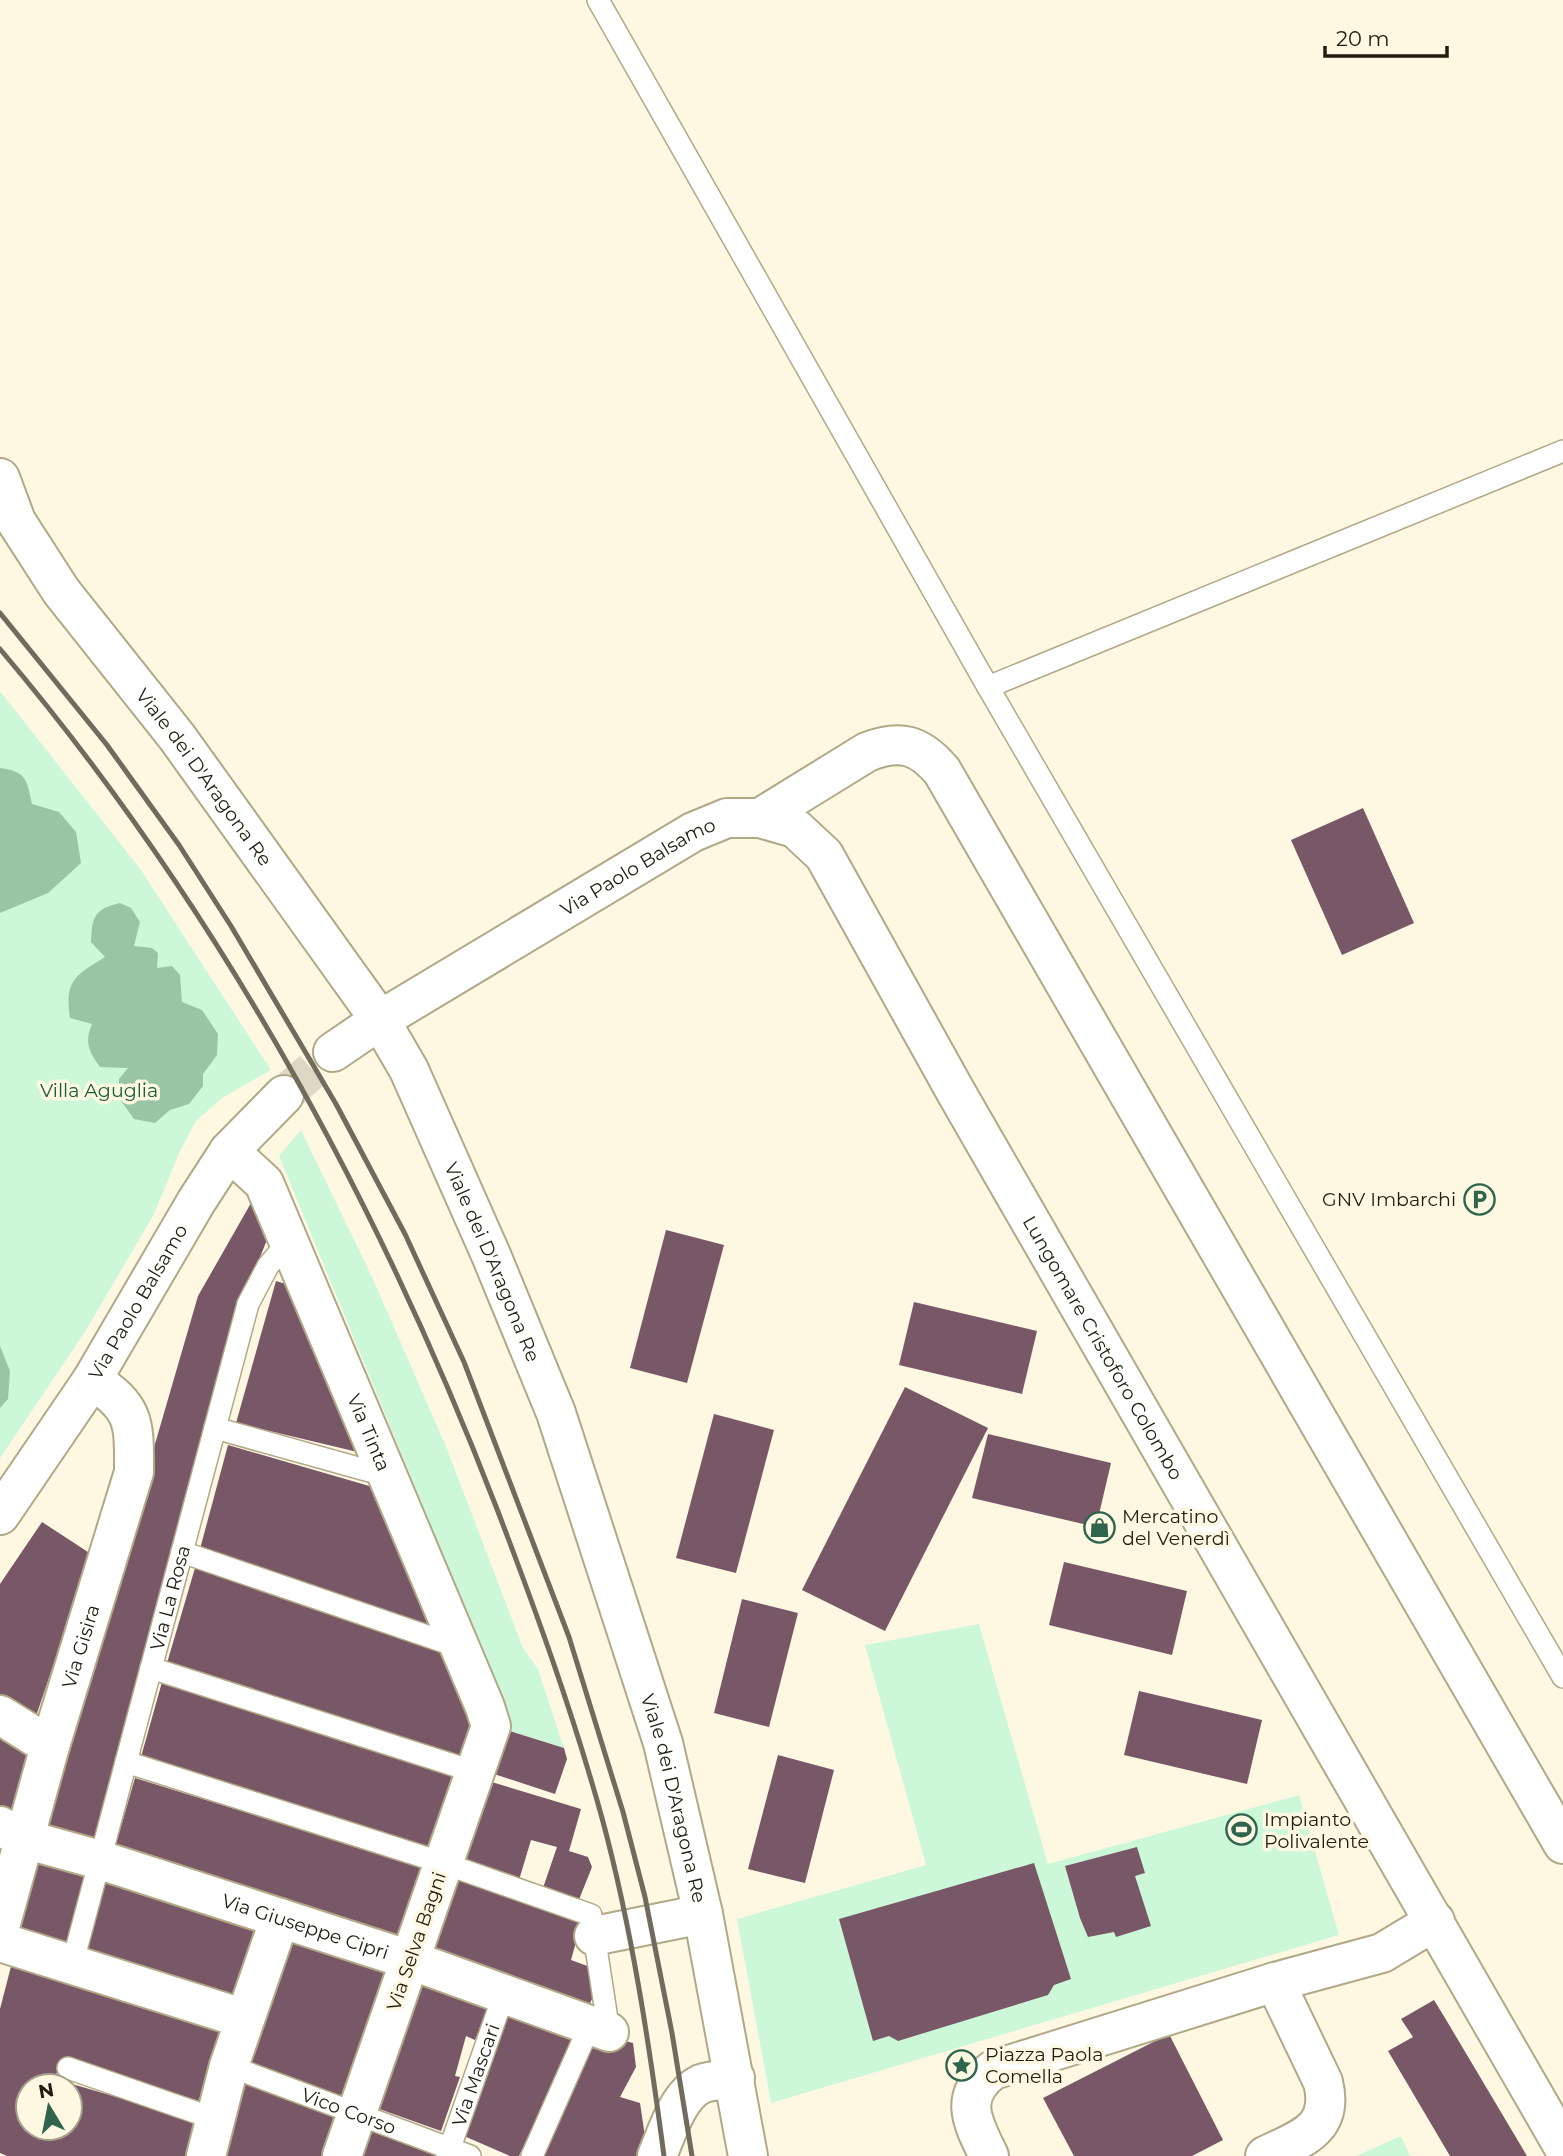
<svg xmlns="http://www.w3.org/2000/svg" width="1563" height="2156" viewBox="0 0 1563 2156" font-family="Montserrat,sans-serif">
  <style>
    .green { fill: #ccf8d9 }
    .forest { fill: #98c5a6 }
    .building { fill: #785766 }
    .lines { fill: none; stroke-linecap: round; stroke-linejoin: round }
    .secondary-tunnel { stroke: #ddd7c3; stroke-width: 38; stroke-dasharray: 38 19; stroke-linecap: butt }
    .lane-casing { stroke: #b1a886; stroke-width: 24 }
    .street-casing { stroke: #b1a886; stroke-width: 42 }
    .secondary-casing { stroke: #b1a886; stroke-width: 42 }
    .lane { stroke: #fff; stroke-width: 21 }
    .street { stroke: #fff; stroke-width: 38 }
    .secondary { stroke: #fff; stroke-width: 38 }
    .rail { stroke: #706b5c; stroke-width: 5 }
    .labels { text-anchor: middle; stroke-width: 7; stroke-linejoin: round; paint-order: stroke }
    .street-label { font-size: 19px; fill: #211d10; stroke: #fef8e3 }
    .park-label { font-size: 19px; fill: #165e37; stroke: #fef8e3 }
    .poi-label { font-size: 19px; fill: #211d10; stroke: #fef8e3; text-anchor: start }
  </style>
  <rect width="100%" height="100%" fill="#fef8e3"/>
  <!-- green -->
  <g class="green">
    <path d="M 0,691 L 141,870 L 271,1070 L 222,1098 L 196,1121 L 180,1151 L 154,1214 L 85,1332 L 0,1458 Z"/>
    <path d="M 301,1130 L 373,1279 L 447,1449 L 523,1648 L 538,1669 L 564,1748 L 503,1729 L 506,1708 L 279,1156 Z"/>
    <path d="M 979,1624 L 1048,1864 L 1299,1795 L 1339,1935 L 771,2103 L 737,1919 L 926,1865 L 865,1645 Z"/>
    <path d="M 1401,2136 L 1410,2156 L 1356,2156 Z"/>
  </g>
  <!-- forest -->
  <g class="forest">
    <path d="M 0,768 C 27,771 27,781 32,804 L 59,812 L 76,832 L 81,863 L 48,893 L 0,913 Z"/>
    <path d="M 120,903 L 131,908 L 140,922 L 134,946 L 152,948 L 158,953 L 157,968 L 172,966 L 180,975 L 182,1002 L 202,1010 L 218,1034 L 217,1055 L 203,1074 L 203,1086 L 189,1104 L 170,1110 L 155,1123 L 134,1119 L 119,1098 L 119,1079 L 128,1068 L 100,1067 C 89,1052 84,1042 92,1024 L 70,1018 C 64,980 76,975 105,957 L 91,942 C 92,917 94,909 120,903 Z"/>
    <path d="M 0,1346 L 10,1371 L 8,1399 L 0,1408 Z"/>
  </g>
  <!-- building -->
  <g class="building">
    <path d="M 1363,808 L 1414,923 L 1342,955 L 1291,840 Z"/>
    <path d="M 251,1203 L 275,1220 L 242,1302 L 94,1847 L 42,1833 L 198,1296 Z"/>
    <path d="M 666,1230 L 724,1245 L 687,1383 L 630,1368 Z"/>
    <path d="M 276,1281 L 302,1289 L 370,1455 L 236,1423 Z"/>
    <path d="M 914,1302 L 1037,1331 L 1022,1394 L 899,1365 Z"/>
    <path d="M 905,1387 L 988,1428 L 885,1631 L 802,1590 Z"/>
    <path d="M 714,1414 L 774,1430 L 736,1573 L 676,1558 Z"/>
    <path d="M 988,1434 L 1111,1463 L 1096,1527 L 972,1498 Z"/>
    <path d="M 228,1445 L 383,1490 L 440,1628 L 200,1549 Z"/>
    <path d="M 42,1522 L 91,1554 L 33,1725 L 0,1704 L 0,1584 Z"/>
    <path d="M 1064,1562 L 1187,1591 L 1172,1655 L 1049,1625 Z"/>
    <path d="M 195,1568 L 450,1655 L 483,1722 L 469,1761 L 167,1663 Z"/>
    <path d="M 742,1599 L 798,1613 L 769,1727 L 714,1713 Z"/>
    <path d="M 162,1682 L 459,1777 L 438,1852 L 141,1757 Z"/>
    <path d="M 1139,1691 L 1262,1720 L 1247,1784 L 1124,1755 Z"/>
    <path d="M 503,1729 L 564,1748 L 567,1759 L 555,1794 L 488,1772 Z"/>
    <path d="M 0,1731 L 30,1750 L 9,1824 L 0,1819 Z"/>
    <path d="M 778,1755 L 834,1770 L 805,1883 L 748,1869 Z"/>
    <path d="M 135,1778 L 425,1868 L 403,1943 L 113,1854 Z"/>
    <path d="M 485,1780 L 581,1809 L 569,1851 L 588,1857 L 592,1867 L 578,1902 L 543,1888 L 557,1847 L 531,1840 L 519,1880 L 457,1860 Z"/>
    <path d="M 1137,1847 L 1145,1873 L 1135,1876 L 1151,1926 L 1116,1937 L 1114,1932 L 1088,1937 L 1080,1918 L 1065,1866 Z"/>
    <path d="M 37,1854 L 91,1866 L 70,1954 L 15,1935 Z"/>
    <path d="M 1034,1863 L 1071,1979 L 1054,1985 L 1048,1995 L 898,2041 L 889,2036 L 873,2041 L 839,1919 Z"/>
    <path d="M 452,1874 L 583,1917 L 571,1960 L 590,1967 L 597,1990 L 584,2014 L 424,1954 Z"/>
    <path d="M 108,1875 L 267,1924 L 239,2007 L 86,1954 Z"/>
    <path d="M 286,1933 L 395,1966 L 348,2099 L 241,2061 Z"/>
    <path d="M 14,1955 L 231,2023 L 209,2104 L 62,2059 L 53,2083 L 60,2086 L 28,2086 L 28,2128 L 70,2128 L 70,2090 L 72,2084 L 154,2108 L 203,2126 L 194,2156 L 7,2156 L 0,2153 L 0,2009 Z"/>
    <path d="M 417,1972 L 492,1998 L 475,2040 L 466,2036 L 455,2076 L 460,2077 L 441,2131 L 371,2106 Z"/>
    <path d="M 1434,2000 L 1445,2018 L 1527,2156 L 1450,2156 L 1388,2051 L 1413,2037 L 1401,2019 Z"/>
    <path d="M 510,2005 L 578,2029 L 519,2156 L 510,2156 L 464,2136 Z"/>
    <path d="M 598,2034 L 633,2043 L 636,2067 L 620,2097 L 640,2103 L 647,2150 L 644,2156 L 542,2156 Z"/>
    <path d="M 1169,2034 L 1223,2140 L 1192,2156 L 1074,2156 L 1043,2098 Z"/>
    <path d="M 239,2080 L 343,2118 L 330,2156 L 222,2156 Z"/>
    <path d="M 363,2128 L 436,2156 L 353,2156 Z"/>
  </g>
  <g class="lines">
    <!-- secondary-tunnel -->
    <path class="secondary-tunnel" d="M 284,1095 L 333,1052"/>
    <defs>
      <g id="lane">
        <path d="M 598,0 L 988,687 L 1563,1677"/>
        <path d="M 988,687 L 1563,451"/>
        <path d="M 215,1428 L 387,1476"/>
        <path d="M 182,1552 L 459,1647"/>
        <path d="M 151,1668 L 475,1772"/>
        <path d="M 126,1762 L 443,1863 L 591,1915 L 609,2032"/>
        <path id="s1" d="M 72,1965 L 248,1304 L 268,1266 L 288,1242"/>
        <path id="s2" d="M 229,2066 L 470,2156"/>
        <path d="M 68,2068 L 215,2119"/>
        <path id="s3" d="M 447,2156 L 504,1994"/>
        <path d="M 532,2156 L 590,2025"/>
      </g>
      <g id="street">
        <path id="s4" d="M 0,478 L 16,521 L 61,591 L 177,737 L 380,1020 L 409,1070 L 491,1255 L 556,1413 L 663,1743 L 703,1914 L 748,2156"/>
        <path d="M 760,818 L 867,752 C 900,739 919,744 942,771 L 1563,1844"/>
        <path id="s5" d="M 229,1151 L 264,1183 L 485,1707 L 491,1726 L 342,2156"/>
        <path d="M 0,1715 L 50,1746"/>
        <path id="s6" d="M 0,1826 L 24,1839 L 100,1860 L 410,1960 L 609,2032"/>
        <path id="s7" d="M 0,1927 L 50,1746 L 134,1472 C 134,1423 136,1408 92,1380"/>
        <path d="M 594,1936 L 703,1914"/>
        <path d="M 0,1942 L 245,2019"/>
        <path d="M 206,2156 L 229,2066 L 280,1918"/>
        <path d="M 657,2156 C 667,2133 677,2096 701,2084 C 711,2080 724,2080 735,2078"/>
        <path d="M 989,2156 C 973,2123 957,2097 993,2070 L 1275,1982 L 1382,1953 L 1435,1921"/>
        <path d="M 1265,2156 C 1300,2139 1335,2130 1323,2082 L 1275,1982"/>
      </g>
      <g id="secondary">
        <path id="s8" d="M 333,1052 L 380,1020 L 693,832 L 727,818 L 760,818 L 795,828 L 824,855 L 957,1094 L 1563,2146"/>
        <path id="s9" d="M 0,1515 L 92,1380 L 196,1202 L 229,1151 L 284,1095"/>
      </g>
    </defs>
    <!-- lane casing -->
    <use href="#lane" class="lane-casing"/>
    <!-- street casing -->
    <use href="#street" class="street-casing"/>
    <!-- secondary casing -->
    <use href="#secondary" class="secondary-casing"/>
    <!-- lane -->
    <use href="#lane" class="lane"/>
    <!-- street -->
    <use href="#street" class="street"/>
    <!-- secondary -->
    <use href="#secondary" class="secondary"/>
    <!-- rail -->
    <g class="rail">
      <path d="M 0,613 L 107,745 L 179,845 L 231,926 L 336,1104 L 405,1234 L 464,1362 L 569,1637 L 623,1812 L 645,1897 L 672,2033 L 692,2156"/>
      <path d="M 0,649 C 216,904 377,1198 497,1509 C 536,1611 573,1713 602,1818 C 632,1929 649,2043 664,2156"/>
    </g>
  </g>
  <!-- icons -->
  <defs>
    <symbol id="parking-ring" viewBox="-11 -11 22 22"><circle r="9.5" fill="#fef8e3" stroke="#2e654c" stroke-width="1.5"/><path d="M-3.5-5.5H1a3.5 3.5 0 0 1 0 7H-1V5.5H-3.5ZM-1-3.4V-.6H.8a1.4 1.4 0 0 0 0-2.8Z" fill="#2e654c"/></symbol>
    <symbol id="shop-ring" viewBox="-11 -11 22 22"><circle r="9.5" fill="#fef8e3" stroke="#2e654c" stroke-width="1.5"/><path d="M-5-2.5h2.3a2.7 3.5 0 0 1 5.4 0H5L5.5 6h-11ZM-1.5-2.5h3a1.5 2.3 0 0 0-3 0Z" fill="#2e654c"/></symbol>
    <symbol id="stadium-ring" viewBox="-11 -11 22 22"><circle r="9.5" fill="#fef8e3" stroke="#2e654c" stroke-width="1.5"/><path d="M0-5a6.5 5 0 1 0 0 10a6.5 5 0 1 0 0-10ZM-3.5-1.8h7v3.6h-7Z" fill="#2e654c"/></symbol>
    <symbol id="sight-ring" viewBox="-11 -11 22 22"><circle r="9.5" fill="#fef8e3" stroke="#2e654c" stroke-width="1.5"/><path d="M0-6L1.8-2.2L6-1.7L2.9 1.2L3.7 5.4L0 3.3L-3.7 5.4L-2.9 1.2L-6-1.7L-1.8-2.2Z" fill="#2e654c"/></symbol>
  </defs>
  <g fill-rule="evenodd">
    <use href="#parking-ring" x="1462" y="1182" width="35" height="35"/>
    <use href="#shop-ring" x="1082" y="1510" width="35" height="35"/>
    <use href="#stadium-ring" x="1224" y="1812" width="35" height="35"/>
    <use href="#sight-ring" x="944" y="2048" width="35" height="35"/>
  </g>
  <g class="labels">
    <!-- street labels -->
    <g class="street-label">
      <text dy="7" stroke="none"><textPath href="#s4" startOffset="364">Viale dei D'Aragona Re</textPath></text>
      <text dy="7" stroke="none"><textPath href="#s8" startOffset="357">Via Paolo Balsamo</textPath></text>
      <text dy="7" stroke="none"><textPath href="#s4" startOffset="931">Viale dei D'Aragona Re</textPath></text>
      <text dy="7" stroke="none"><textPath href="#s9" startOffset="254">Via Paolo Balsamo</textPath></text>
      <text dy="7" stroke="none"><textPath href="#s8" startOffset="1134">Lungomare Cristoforo Colombo</textPath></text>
      <text dy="7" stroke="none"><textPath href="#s5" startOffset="318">Via Tinta</textPath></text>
      <text dy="7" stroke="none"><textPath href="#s1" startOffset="380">Via La Rosa</textPath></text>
      <text dy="7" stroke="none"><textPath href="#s7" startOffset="292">Via Gisira</textPath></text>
      <text dy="7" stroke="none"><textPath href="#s4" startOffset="1498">Viale dei D'Aragona Re</textPath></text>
      <text dy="7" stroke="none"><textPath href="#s6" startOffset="322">Via Giuseppe Cipri</textPath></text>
      <text transform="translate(416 1941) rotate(-71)" y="7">Via Selva Bagni</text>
      <text dy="7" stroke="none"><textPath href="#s3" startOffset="86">Via Mascari</textPath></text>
      <text dy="7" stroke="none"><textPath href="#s2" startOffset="128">Vico Corso</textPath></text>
    </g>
    <!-- park labels -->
    <g class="park-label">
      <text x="99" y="1097">Villa Aguglia</text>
    </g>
    <!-- poi labels -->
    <g class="poi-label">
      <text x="1456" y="1206" text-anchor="end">GNV Imbarchi</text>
      <text x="1122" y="1523">Mercatino<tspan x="1122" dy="22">del Venerdì</tspan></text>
      <text x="1264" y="1826">Impianto<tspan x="1264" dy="22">Polivalente</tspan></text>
      <text x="985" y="2061">Piazza Paola<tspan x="985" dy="22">Comella</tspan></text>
    </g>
  </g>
  <!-- north arrow -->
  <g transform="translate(49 2107) rotate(350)"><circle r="33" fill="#fef8e3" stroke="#a6a08f" stroke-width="2"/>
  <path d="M0-5L12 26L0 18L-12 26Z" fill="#2e654c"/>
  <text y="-10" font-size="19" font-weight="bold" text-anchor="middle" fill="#211d10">N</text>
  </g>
  <!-- scale -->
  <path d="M1325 46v10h122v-10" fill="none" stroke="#211d10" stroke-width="3.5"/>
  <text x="1336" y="46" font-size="21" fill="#211d10" stroke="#fef8e3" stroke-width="5" paint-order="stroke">20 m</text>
</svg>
